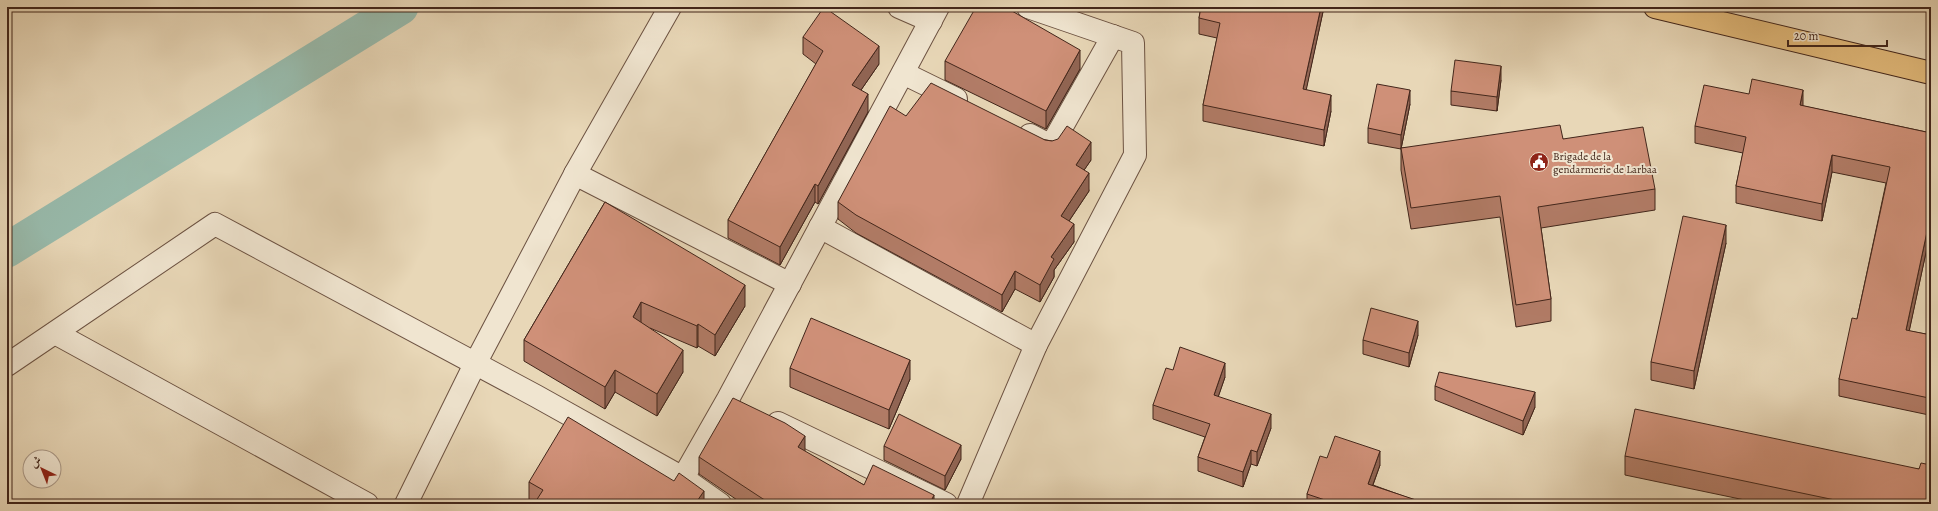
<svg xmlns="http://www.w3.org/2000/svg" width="1938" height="511" viewBox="0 0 1938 511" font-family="Alegreya,Amiri,serif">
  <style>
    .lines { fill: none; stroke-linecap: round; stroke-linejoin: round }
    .canal { stroke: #98baab; stroke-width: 35 }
    .street-casing { stroke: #6c5242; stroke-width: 24 }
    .primary-casing { stroke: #42261b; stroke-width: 24 }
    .street { stroke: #f0e5d0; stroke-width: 22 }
    .primary { stroke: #e4bc7c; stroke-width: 22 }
    .wall { fill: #b27c67; stroke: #42261b }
    .shaded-wall { fill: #916554; stroke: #42261b }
    .building { fill: #cf9078; stroke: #42261b }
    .labels { text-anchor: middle; stroke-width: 4; stroke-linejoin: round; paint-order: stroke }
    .poi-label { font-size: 11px; fill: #42261b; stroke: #f0e5d0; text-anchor: start }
  </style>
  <rect width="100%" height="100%" fill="#e8d7b7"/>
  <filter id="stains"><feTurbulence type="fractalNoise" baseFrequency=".005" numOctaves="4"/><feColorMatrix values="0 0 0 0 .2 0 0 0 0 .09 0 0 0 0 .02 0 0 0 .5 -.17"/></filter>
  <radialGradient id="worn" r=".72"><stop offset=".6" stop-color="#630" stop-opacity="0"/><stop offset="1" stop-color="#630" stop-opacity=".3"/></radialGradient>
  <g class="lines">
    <!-- canal -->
    <path class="canal" d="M 7,250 L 401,7"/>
    <defs>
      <g id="street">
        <path d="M 899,7 L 931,21"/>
        <path d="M 903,73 L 956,99"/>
        <path d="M 1030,135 L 1051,146 L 1113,36"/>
        <path d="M 575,174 L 790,284"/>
        <path d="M 820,227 L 1036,345"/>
        <path d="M 55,333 L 367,504"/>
        <path d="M 7,365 L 215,224 L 536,396 L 683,478 L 720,504"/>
        <path d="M 778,423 L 946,504"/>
        <path d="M 683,478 L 728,399 L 938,7"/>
        <path d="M 406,504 L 475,364 L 575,174 L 670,7"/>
        <path d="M 968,504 L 1036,345 L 1135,155 L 1133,43 L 1028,7"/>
      </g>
      <path id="primary" d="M 1655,7 L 1931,73"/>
    </defs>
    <!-- street casing -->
    <use href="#street" class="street-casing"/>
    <!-- primary casing -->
    <use href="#primary" class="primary-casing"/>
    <!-- street -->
    <use href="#street" class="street"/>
    <!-- primary -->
    <use href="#primary" class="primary"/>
  </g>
  <!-- wall -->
  <g class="wall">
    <path d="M 1201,7 L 1324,7 L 1306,89 L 1331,111 L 1324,146 L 1203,121 L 1203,105 L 1217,38 L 1199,34 L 1199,18 Z"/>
    <path d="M 803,37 L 879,64 L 861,90 L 868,112 L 818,204 L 815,202 L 780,265 L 728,238 L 728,220 L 816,64 L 803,54 Z"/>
    <path d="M 945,61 L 1080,69 L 1046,129 L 945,80 Z"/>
    <path d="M 1501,80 L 1497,111 L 1451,105 L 1451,91 Z"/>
    <path d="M 1410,104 L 1401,149 L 1368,143 L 1368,128 Z"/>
    <path d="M 1803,106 L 1931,133 L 1931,229 L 1909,331 L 1931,335 L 1931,404 L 1929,415 L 1839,396 L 1839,379 L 1857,319 L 1886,183 L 1832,172 L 1822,221 L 1736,203 L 1736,186 L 1743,153 L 1695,143 L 1695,126 Z"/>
    <path d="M 906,116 L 1052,141 L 1091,160 L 1084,170 L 1089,191 L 1069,221 L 1074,242 L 1054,270 L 1054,277 L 1040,302 L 1015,289 L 1002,312 L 856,233 L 838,219 L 838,202 Z"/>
    <path d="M 1563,139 L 1655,189 L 1655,210 L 1541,228 L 1551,299 L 1551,321 L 1516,327 L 1500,217 L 1411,229 L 1401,170 L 1401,148 Z"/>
    <path d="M 605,202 L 745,306 L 715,356 L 698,346 L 697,348 L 650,328 L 683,372 L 657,416 L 615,392 L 605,409 L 524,361 L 524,340 Z"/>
    <path d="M 1726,243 L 1694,389 L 1651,380 L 1651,362 Z"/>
    <path d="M 1418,335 L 1409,367 L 1363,354 L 1363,340 Z"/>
    <path d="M 790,368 L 910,379 L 889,429 L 790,387 Z"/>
    <path d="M 1173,370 L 1225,377 L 1218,397 L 1271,428 L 1257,466 L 1251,464 L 1243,487 L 1198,471 L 1198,457 L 1205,437 L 1153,419 L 1153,405 Z"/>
    <path d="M 1435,386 L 1535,407 L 1523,435 L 1435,400 Z"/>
    <path d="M 884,446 L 961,459 L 945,490 L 884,460 Z"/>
    <path d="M 805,452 L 864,485 L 934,504 L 743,504 L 699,474 L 699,457 Z"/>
    <path d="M 1625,456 L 1919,469 L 1931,504 L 1764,504 L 1625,475 Z"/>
    <path d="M 1327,458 L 1380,465 L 1373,485 L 1425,504 L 1307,504 L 1307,494 Z"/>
    <path d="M 529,482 L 704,504 L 535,503 L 529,499 Z"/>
  </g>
  <!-- shaded-wall -->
  <g class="shaded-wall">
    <path d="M 1321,7 L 1324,7 L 1303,105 L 1303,89 Z"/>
    <path d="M 879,46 L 879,64 L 852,103 L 852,85 Z"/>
    <path d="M 1080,50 L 1080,69 L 1046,129 L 1046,111 Z"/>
    <path d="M 1501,66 L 1501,80 L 1497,111 L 1497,97 Z"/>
    <path d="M 1410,90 L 1410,104 L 1401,149 L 1401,135 Z"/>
    <path d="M 1803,90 L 1803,106 L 1800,105 Z"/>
    <path d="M 868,94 L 868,112 L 818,204 L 818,186 Z"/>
    <path d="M 1331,95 L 1331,111 L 1324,146 L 1324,130 Z"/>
    <path d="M 1091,142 L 1091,160 L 1076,182 L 1076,165 Z"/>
    <path d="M 1832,155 L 1832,172 L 1822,221 L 1822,204 Z"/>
    <path d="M 1089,173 L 1089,191 L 1061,233 L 1061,216 Z"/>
    <path d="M 815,184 L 815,202 L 780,265 L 780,247 Z"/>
    <path d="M 1931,213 L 1931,229 L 1906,346 L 1906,330 Z"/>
    <path d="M 1074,224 L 1074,242 L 1054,270 L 1054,277 L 1040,302 L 1040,285 L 1051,257 Z"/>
    <path d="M 1726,225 L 1726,243 L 1694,389 L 1694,371 Z"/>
    <path d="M 1015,271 L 1015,289 L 1002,312 L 1002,295 Z"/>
    <path d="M 745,285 L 745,306 L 715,356 L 715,335 Z"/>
    <path d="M 641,302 L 641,324 L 633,317 Z"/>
    <path d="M 1418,321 L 1418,335 L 1409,367 L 1409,353 Z"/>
    <path d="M 698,324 L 698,346 L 697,348 L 697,326 Z"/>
    <path d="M 683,350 L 683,372 L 657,416 L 657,394 Z"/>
    <path d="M 910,360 L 910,379 L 889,429 L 889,410 Z"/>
    <path d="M 1225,363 L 1225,377 L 1214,409 L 1214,395 Z"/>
    <path d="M 615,370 L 615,392 L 605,409 L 605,387 Z"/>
    <path d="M 1931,387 L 1931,404 L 1929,415 L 1929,398 Z"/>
    <path d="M 1535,392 L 1535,407 L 1523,435 L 1523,421 Z"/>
    <path d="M 1271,414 L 1271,428 L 1257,466 L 1257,452 Z"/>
    <path d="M 805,436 L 805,454 L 798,447 Z"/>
    <path d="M 961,445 L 961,459 L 945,490 L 945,476 Z"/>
    <path d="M 1251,450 L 1251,464 L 1243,487 L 1243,472 Z"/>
    <path d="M 1380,451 L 1380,465 L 1368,498 L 1368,484 Z"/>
    <path d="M 704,491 L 704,504 L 695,504 Z"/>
    <path d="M 934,495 L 934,504 L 930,504 L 930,503 Z"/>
  </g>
  <!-- building -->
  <g class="building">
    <path d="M 824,7 L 879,46 L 852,85 L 868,94 L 818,186 L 815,184 L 780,247 L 728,220 L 823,51 L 803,37 Z"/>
    <path d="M 976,7 L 1005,7 L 1080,50 L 1046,111 L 945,61 Z"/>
    <path d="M 1201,7 L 1321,7 L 1303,89 L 1331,95 L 1324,130 L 1203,105 L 1220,23 L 1199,18 Z"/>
    <path d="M 1455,60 L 1501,66 L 1497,97 L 1451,91 Z"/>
    <path d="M 1752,79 L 1803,90 L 1800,105 L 1931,133 L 1931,213 L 1906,330 L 1931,335 L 1931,387 L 1929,398 L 1839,379 L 1852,318 L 1857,319 L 1890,167 L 1832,155 L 1822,204 L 1736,186 L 1746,137 L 1695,126 L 1704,85 L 1749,94 Z"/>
    <path d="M 931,83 L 1045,140 L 1052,141 L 1058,139 L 1067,126 L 1091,142 L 1076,165 L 1089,173 L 1061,216 L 1074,224 L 1051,257 L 1054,259 L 1040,285 L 1015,271 L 1002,295 L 856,215 L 838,202 L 890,106 L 906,116 Z"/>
    <path d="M 1377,84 L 1410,90 L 1401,135 L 1368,128 Z"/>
    <path d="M 1560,125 L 1563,139 L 1643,127 L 1655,189 L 1538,207 L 1551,299 L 1516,305 L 1500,196 L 1411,208 L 1401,148 Z"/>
    <path d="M 605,202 L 745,285 L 715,335 L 698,324 L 697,326 L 641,302 L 633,317 L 683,350 L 657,394 L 615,370 L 605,387 L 524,340 Z"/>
    <path d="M 1683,216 L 1726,225 L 1694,371 L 1651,362 Z"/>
    <path d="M 1371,308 L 1418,321 L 1409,353 L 1363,340 Z"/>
    <path d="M 811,318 L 910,360 L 889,410 L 790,368 Z"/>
    <path d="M 1180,347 L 1225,363 L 1214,395 L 1271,414 L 1257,452 L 1251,450 L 1243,472 L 1198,457 L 1210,424 L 1153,405 L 1166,368 L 1173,370 Z"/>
    <path d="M 1439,372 L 1535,392 L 1523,421 L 1435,386 Z"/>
    <path d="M 733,398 L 785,423 L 805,436 L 798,447 L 864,485 L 873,465 L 934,495 L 930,503 L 933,504 L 771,504 L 760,497 L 699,457 Z"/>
    <path d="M 1635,409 L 1919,469 L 1921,463 L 1931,465 L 1931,504 L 1854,504 L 1625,456 Z"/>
    <path d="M 899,414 L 961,445 L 945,476 L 884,446 Z"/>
    <path d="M 568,417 L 674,481 L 679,473 L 704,491 L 695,504 L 534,504 L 543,490 L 529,482 Z"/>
    <path d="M 1335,436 L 1380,451 L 1368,484 L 1425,503 L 1425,504 L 1337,504 L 1307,494 L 1320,456 L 1327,458 Z"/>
  </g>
  <!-- icons -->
  <defs>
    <symbol id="civic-disc" viewBox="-11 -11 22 22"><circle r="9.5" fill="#8f2418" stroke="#f0e5d0"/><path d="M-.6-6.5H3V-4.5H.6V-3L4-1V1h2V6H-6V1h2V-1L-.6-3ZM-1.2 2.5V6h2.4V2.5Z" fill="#fff"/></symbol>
  </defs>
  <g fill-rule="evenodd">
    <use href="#civic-disc" x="1528" y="151" width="22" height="22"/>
  </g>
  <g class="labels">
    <!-- poi labels -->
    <g class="poi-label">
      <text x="1553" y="160">Brigade de la<tspan x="1553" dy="13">gendarmerie de Larbaa</tspan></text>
    </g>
  </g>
  <!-- margin -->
  <rect width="1938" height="511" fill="none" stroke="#e8d7b7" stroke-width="24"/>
  <rect x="8" y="8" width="1922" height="495" fill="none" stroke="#42261b" stroke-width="2"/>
  <rect x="12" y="12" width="1914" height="487" fill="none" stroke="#42261b"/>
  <!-- north arrow -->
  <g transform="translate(42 469) rotate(317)"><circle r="19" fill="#f0e5d0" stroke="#aa9988"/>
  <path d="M0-3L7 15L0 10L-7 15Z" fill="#8f2418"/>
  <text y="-6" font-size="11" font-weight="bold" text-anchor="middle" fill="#42261b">ش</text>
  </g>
  <!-- scale -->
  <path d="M1788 40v6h99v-6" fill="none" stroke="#42261b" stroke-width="2"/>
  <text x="1794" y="40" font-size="12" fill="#42261b" stroke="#f0e5d0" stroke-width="3" paint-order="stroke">20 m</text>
  <rect width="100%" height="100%" filter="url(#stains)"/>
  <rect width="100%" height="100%" fill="url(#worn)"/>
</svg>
